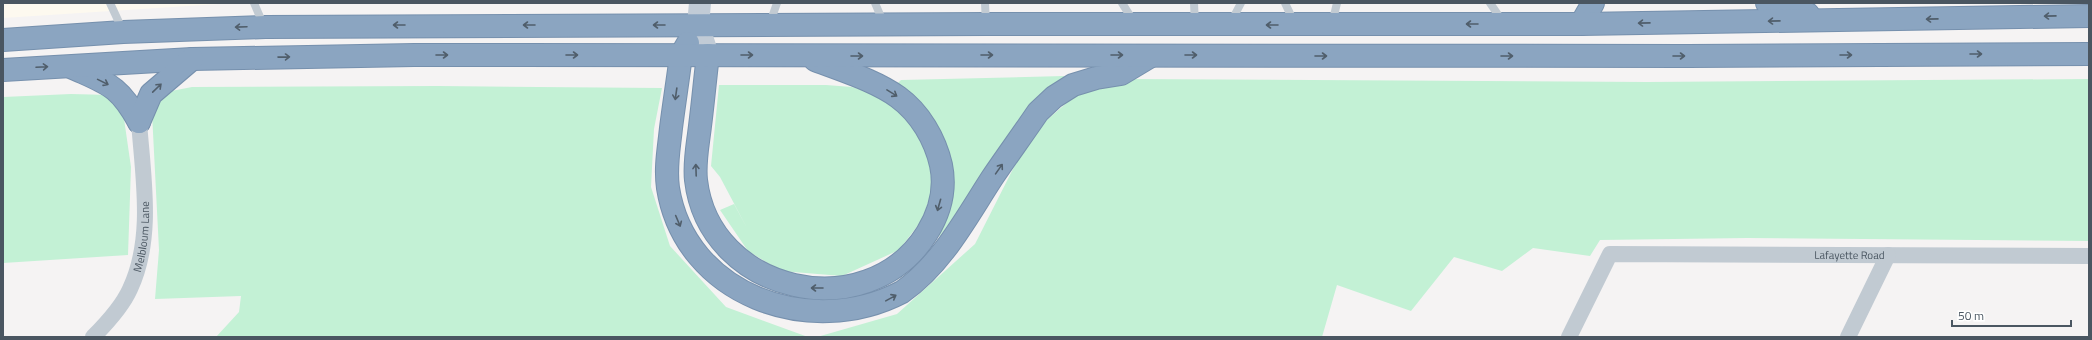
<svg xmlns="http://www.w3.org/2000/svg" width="2092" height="340" viewBox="0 0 2092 340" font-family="'Titillium Web',sans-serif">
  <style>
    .commercial { fill: #fdf9ef }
    .green { fill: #c3f1d5 }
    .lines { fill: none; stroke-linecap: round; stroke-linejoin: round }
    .highway-casing { stroke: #7690ad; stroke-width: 24 }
    .lane { stroke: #c1cad2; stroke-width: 8 }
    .street { stroke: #c1cad2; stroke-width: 16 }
    .secondary { stroke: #c1cbd6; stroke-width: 22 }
    .highway { stroke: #8ba5c1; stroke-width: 22 }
    .oneway { stroke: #505e6b }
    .labels { text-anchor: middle; stroke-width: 4; stroke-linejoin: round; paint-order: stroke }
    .street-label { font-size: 11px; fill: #4a5661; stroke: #fff }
  </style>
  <rect width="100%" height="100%" fill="#f5f3f3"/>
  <!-- commercial -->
  <path class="commercial" d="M 3,3 L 234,3 L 3,18 Z"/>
  <!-- green -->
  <g class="green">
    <path d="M 1064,76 L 1065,81 L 1029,109 L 940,236 L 937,235 L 951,194 L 897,84 L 901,80 Z"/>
    <path d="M 1125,79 L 1647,82 L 2089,79 L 2089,241 L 1747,238 L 1600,240 L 1590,256 L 1533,248 L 1502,271 L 1454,257 L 1411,311 L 1337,285 L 1322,337 L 817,337 L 897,314 L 975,244 L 1016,163 L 1041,125 L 1084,88 Z"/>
    <path d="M 719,85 L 826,85 L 852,87 L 872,93 L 885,100 L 910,120 L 927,146 L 934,185 L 922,220 L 899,250 L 842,276 L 781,271 L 748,251 L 720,210 L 734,204 L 747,228 L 720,177 L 711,166 Z"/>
    <path d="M 438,86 L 662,88 L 654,129 L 651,187 L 670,246 L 726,307 L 808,337 L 216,337 L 239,312 L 241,296 L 155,299 L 159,250 L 152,113 L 161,93 L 192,87 Z"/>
    <path d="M 71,94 L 110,95 L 123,112 L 131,167 L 128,255 L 3,263 L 3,97 Z"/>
  </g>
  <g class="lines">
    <defs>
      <g id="highway">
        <path d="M 1767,3 L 1808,14"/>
        <path d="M 1581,24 L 1593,3"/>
        <path d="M 3,40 L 123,32 L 265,27 L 986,24 L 1581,24 L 2089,16"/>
        <path d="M 688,43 L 681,55 C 678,79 674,104 671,128 C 669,148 665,167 668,188 C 685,295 810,340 902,292 C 942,264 966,218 992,178 C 1007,156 1023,134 1038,112 L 1054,97 L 1073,85 L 1096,78 L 1121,74 L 1151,56"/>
        <path d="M 708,55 C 705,79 703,103 700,126 C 698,144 694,162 696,180 C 709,293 867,329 927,233 C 940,212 946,189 941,165 C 935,139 920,113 898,97 C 874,80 843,71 815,60"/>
        <path d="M 71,67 C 108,84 119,85 139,122"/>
        <path d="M 3,70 L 192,59 L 414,55 L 1687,56 L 2089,54"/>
        <path d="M 139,122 L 151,94 L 192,59"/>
      </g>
    </defs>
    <!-- highway casing -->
    <use href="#highway" class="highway-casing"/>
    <!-- lane -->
    <g class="lane">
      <path d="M 110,3 L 123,31"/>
      <path d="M 254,3 L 264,26"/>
      <path d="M 875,3 L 884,24"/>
      <path d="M 985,3 L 986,24"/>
      <path d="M 1122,3 L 1134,22"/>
      <path d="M 1194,3 L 1195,24"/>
      <path d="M 1285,3 L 1294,22"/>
      <path d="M 1490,3 L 1503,22"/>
      <path d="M 1231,22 L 1241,3"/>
      <path d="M 770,23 L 777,3"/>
      <path d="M 1332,24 L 1337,3"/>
    </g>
    <!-- street -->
    <g class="street">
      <path id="s1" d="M 93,337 C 107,323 122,307 130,289 C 154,238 143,177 139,122"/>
      <path id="s2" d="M 1569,337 L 1610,254 L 2089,256"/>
      <path d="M 1848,337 L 1888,255"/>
    </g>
    <!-- secondary -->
    <path class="secondary" d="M 700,3 L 698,25 L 708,55"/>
    <!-- highway -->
    <use href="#highway" class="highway"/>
  </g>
  <!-- one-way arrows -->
  <defs><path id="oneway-shaft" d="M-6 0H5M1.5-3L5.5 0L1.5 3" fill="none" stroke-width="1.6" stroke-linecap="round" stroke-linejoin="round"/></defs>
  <g class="oneway">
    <use href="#oneway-shaft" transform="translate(2050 16) rotate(179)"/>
    <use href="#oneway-shaft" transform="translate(1932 19) rotate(179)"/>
    <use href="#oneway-shaft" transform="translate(1774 21) rotate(179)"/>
    <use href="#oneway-shaft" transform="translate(1644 23) rotate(179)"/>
    <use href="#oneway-shaft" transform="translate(1472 24) rotate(180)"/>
    <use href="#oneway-shaft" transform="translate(399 25) rotate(180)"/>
    <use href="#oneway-shaft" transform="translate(529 25) rotate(180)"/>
    <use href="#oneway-shaft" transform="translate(659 25) rotate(180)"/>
    <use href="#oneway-shaft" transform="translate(1272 25) rotate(180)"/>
    <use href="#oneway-shaft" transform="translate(241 27) rotate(178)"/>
    <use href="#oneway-shaft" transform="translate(1976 54)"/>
    <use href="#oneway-shaft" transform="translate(442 55)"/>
    <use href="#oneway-shaft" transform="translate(572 55)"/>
    <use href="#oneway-shaft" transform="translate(747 55)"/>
    <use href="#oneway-shaft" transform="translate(987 55)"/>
    <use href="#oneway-shaft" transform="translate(1117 55)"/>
    <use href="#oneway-shaft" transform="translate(1191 55)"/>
    <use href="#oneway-shaft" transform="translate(1846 55)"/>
    <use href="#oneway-shaft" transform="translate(857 56)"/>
    <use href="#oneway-shaft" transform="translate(1321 56)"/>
    <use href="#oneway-shaft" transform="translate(1507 56)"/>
    <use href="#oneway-shaft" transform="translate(1679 56)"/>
    <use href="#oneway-shaft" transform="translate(284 57) rotate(-1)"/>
    <use href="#oneway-shaft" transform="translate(42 67) rotate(-3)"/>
    <use href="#oneway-shaft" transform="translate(103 82) rotate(26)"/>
    <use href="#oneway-shaft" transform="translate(157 88) rotate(-44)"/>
    <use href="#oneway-shaft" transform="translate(892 93) rotate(32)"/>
    <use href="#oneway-shaft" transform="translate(676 94) rotate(98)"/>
    <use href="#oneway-shaft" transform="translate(999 169) rotate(-55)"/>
    <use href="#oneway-shaft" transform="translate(696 170) rotate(-92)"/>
    <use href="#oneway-shaft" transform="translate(939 205) rotate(106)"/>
    <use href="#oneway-shaft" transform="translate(678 221) rotate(67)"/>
    <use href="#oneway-shaft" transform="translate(817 288) rotate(180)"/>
    <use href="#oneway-shaft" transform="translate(891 298) rotate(-29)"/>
  </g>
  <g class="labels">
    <!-- street labels -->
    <g class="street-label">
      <text dy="4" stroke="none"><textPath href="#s1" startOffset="115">Melbloum Lane</textPath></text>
      <text dy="4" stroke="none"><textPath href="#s2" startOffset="332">Lafayette Road</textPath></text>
    </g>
  </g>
  <!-- border -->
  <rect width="2092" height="340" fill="none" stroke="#4a5661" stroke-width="8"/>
  <!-- scale -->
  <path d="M1952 320v6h119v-6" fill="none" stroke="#4a5661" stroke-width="2"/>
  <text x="1958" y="320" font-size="12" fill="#4a5661" stroke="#ffffff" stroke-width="3" paint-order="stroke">50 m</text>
</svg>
